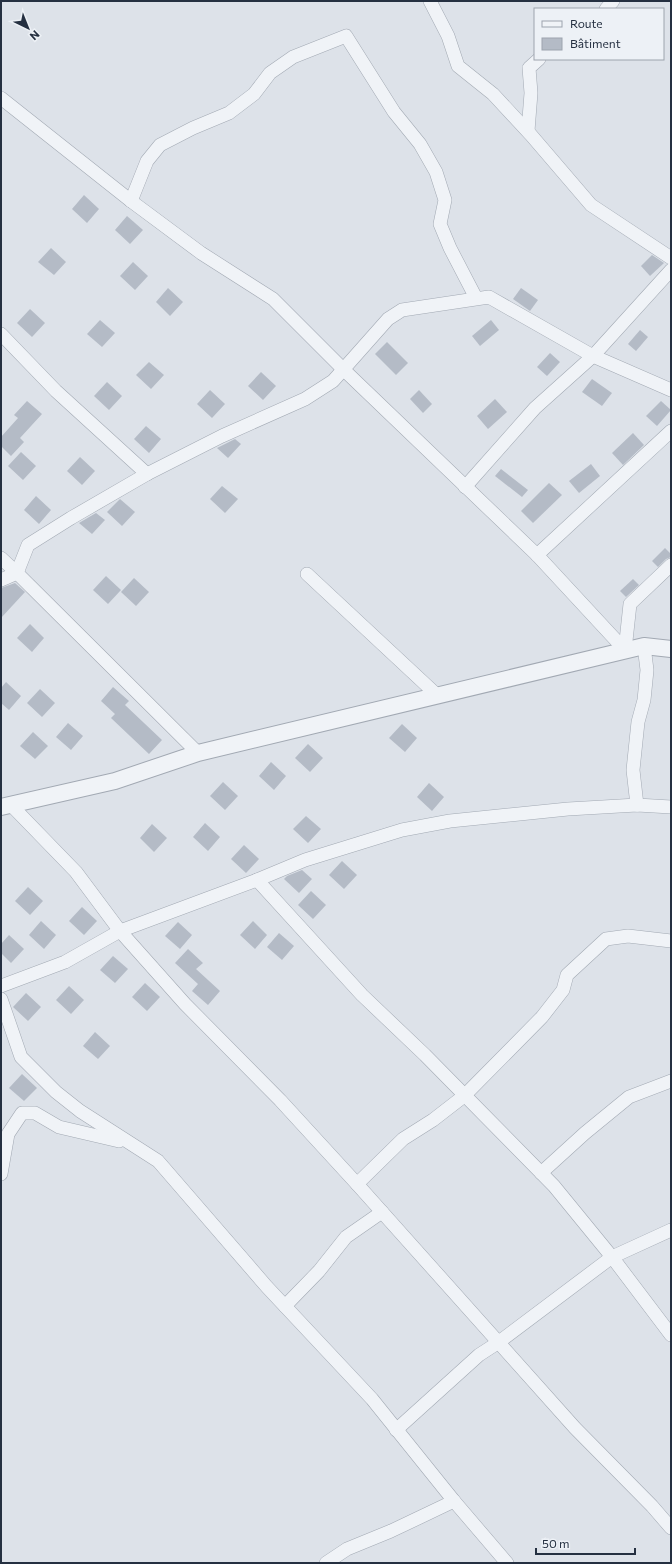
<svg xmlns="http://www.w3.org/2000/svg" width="672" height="1564" viewBox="0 0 672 1564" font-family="Commissioner,sans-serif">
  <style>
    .building { fill: #b4bbc6 }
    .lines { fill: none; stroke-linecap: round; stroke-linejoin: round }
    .minor-casing { stroke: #a2a9b3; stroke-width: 14 }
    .tertiary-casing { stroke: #a2a9b3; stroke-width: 18 }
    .minor { stroke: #f0f3f7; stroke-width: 13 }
    .tertiary { stroke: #f0f3f7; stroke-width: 16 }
  </style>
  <rect width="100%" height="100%" fill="#dde2e9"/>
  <!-- building -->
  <g class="building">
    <path d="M 84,195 L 99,209 L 87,223 L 72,209 Z"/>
    <path d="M 127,216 L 143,230 L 130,244 L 115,230 Z"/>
    <path d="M 51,248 L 66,262 L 54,275 L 38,262 Z"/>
    <path d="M 652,255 L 664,263 L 650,276 L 641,266 Z"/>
    <path d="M 133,262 L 148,276 L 135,290 L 120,276 Z"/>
    <path d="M 168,288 L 183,302 L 170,316 L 156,302 Z"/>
    <path d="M 521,288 L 538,300 L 530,311 L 513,299 Z"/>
    <path d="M 30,309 L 45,323 L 32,337 L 17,323 Z"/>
    <path d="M 100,320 L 115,333 L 102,347 L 87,334 Z"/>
    <path d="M 491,320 L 499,330 L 480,346 L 472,336 Z"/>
    <path d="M 640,330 L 648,337 L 636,351 L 628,344 Z"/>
    <path d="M 387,342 L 408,363 L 396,375 L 375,354 Z"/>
    <path d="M 550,353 L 560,362 L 547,376 L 537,367 Z"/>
    <path d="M 149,362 L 164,375 L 151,389 L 136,375 Z"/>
    <path d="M 261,372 L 276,386 L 263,400 L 248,386 Z"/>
    <path d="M 592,379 L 612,393 L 602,406 L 582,392 Z"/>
    <path d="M 107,382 L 122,396 L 109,410 L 94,396 Z"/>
    <path d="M 210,390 L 225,404 L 212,418 L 197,404 Z"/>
    <path d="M 419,390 L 432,404 L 423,413 L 410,399 Z"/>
    <path d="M 495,399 L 507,412 L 488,429 L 477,416 Z"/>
    <path d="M 27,401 L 42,414 L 20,438 L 24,442 L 11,456 L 1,446 L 1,437 L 18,418 L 14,415 Z"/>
    <path d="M 661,401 L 671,410 L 657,426 L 646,416 Z"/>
    <path d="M 146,426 L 161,439 L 149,453 L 134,439 Z"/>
    <path d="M 633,433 L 644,445 L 623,465 L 612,453 Z"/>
    <path d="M 235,439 L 241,444 L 228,458 L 217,448 Z"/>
    <path d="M 21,452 L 36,466 L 23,480 L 8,466 Z"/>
    <path d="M 80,457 L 95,471 L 82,485 L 67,471 Z"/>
    <path d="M 591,464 L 600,476 L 579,493 L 569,481 Z"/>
    <path d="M 501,469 L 528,490 L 522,497 L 495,476 Z"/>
    <path d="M 549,483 L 562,495 L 533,523 L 521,511 Z"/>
    <path d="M 222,486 L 238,499 L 225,513 L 210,499 Z"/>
    <path d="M 36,496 L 51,510 L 39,524 L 24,510 Z"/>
    <path d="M 120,499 L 135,512 L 122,526 L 107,512 Z"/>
    <path d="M 96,513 L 105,520 L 92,534 L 79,523 Z"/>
    <path d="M 665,548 L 671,554 L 671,557 L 666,559 L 658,567 L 652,561 Z"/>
    <path d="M 106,576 L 121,590 L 108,604 L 93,590 Z"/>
    <path d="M 134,578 L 149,592 L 136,606 L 121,592 Z"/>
    <path d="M 633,579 L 639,585 L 626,597 L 620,591 Z"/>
    <path d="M 15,583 L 25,592 L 1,618 L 1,588 Z"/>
    <path d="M 30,624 L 44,638 L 32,652 L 17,638 Z"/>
    <path d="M 6,682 L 21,696 L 9,710 L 1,703 L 1,688 Z"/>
    <path d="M 113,687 L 129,701 L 125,705 L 162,740 L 149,754 L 111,718 L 115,714 L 101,701 Z"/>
    <path d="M 40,689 L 55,703 L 42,717 L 27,703 Z"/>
    <path d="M 68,723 L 83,736 L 71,750 L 56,737 Z"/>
    <path d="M 402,724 L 417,738 L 405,752 L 389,738 Z"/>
    <path d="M 33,732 L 48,746 L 35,759 L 20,746 Z"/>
    <path d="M 308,744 L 323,758 L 310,772 L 295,758 Z"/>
    <path d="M 271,762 L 286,776 L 274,790 L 259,776 Z"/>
    <path d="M 223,782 L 238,796 L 225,810 L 210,796 Z"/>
    <path d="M 429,783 L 444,797 L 432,811 L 417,797 Z"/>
    <path d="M 306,816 L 321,829 L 308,843 L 293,829 Z"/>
    <path d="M 205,823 L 220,837 L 208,851 L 193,837 Z"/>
    <path d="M 152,824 L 167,838 L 154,852 L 140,838 Z"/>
    <path d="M 244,845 L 259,859 L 246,873 L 231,859 Z"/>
    <path d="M 342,861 L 357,875 L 344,889 L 329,875 Z"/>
    <path d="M 302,870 L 312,879 L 299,893 L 284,879 L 287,876 Z"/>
    <path d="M 28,887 L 43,901 L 30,915 L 15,901 Z"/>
    <path d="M 311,891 L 326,905 L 313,919 L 298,905 Z"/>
    <path d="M 82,907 L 97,921 L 84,935 L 69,921 Z"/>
    <path d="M 41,921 L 56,935 L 44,949 L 29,935 Z"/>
    <path d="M 253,921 L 267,935 L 255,949 L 240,935 Z"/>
    <path d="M 178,922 L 192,935 L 180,949 L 165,936 Z"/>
    <path d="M 279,933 L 294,946 L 282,960 L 267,947 Z"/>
    <path d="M 9,935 L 24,949 L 11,963 L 1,953 L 1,944 Z"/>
    <path d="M 188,949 L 203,963 L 196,969 L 220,991 L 208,1005 L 192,991 L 198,984 L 175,963 Z"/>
    <path d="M 113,956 L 128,969 L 115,983 L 100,970 Z"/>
    <path d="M 145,983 L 160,997 L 147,1011 L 132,997 Z"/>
    <path d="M 69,986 L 84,1000 L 71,1014 L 56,1000 Z"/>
    <path d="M 26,993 L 41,1007 L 28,1021 L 13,1007 Z"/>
    <path d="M 95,1032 L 110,1046 L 98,1059 L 83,1046 Z"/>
    <path d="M 22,1074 L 37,1088 L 24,1101 L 9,1088 Z"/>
  </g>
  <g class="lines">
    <defs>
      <g id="minor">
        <path d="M 430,1 L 448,36 L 458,66 L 493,94 L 531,135 L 591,205 L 671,258"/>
        <path d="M 606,9 L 613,1"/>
        <path d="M 1,98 L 131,201 L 201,253 L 273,299 L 344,370 L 537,555 L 625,650"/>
        <path d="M 528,131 L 531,93 L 529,68 L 539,59"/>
        <path d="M 131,201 L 147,161 L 160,145 L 193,128 L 229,113 L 254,94 L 270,73 L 293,57 L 346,36 L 394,112 L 420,144 L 436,172 L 445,200 L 440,224 L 450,248 L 476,298"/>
        <path d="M 1,334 L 56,391 L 147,474"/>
        <path d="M 465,487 L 535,408 L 593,356 L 671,270"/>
        <path d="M 537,555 L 671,431"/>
        <path d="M 1,558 L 17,573 L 28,545 L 71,518 L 147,474 L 222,436 L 305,399 L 333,381 L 388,319 L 402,310 L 489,297 L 593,356 L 671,390"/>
        <path d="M 307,574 L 438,696"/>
        <path d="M 1,580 L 17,573 L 198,753"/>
        <path d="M 625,650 L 630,604 L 671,565"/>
        <path d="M 11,805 L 76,872 L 120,931 L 185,1004 L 280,1100 L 357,1184 L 575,1428 L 652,1506 L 671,1528"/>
        <path d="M 637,805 L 633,770 L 638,722 L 644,700 L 647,670 L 644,646"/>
        <path d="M 257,880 L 362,995 L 425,1055 L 554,1186 L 612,1257 L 671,1335"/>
        <path d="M 1,986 L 65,962 L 120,931 L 257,880 L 305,860 L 402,830 L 450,821 L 568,809 L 637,805 L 671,807"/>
        <path d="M 1,999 L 21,1057 L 56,1092 L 80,1111 L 158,1161 L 267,1287 L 372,1399 L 454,1501 L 507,1563"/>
        <path d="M 541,1173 L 585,1133 L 629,1097 L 671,1081"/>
        <path d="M 1,1174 L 8,1134 L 22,1113 L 35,1113 L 59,1127 L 119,1141"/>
        <path d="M 357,1184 L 403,1139 L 433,1120 L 464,1096 L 542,1017 L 563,990 L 567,975 L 606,939 L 628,936 L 671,941"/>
        <path d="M 285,1306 L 319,1271 L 346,1237 L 382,1212"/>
        <path d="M 396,1430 L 479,1355 L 499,1342 L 612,1257 L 671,1230"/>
        <path d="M 326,1563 L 347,1549 L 391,1531 L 454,1501"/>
      </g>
      <path id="tertiary" d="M 1,807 L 115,781 L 198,753 L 644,646 L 671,649"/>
    </defs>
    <!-- minor casing -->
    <use href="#minor" class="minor-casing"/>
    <!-- tertiary casing -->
    <use href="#tertiary" class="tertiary-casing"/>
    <!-- minor -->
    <use href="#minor" class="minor"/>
    <!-- tertiary -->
    <use href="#tertiary" class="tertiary"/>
  </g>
  <!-- border -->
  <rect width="672" height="1564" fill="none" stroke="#253041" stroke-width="4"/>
  <!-- legend -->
  <rect x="534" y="8" width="130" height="52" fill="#edf1f6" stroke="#9da4ae"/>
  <rect x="542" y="21" width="20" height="6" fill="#f0f3f7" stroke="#9da4ae"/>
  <text x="570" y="28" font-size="12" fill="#253041">Route</text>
  <rect x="542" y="38" width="20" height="12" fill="#b4bbc6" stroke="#9da4ae"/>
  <text x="570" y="48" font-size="12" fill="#253041">Bâtiment</text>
  <!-- north arrow -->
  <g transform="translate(28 28) rotate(137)" stroke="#edf1f6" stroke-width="3" paint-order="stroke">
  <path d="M0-3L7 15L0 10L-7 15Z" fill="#253041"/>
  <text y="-6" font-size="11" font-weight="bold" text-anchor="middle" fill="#253041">N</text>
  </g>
  <!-- scale -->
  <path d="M536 1548v6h99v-6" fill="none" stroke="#253041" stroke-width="2"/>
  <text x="542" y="1548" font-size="12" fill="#253041" stroke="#edf1f6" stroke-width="3" paint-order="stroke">50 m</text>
</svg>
